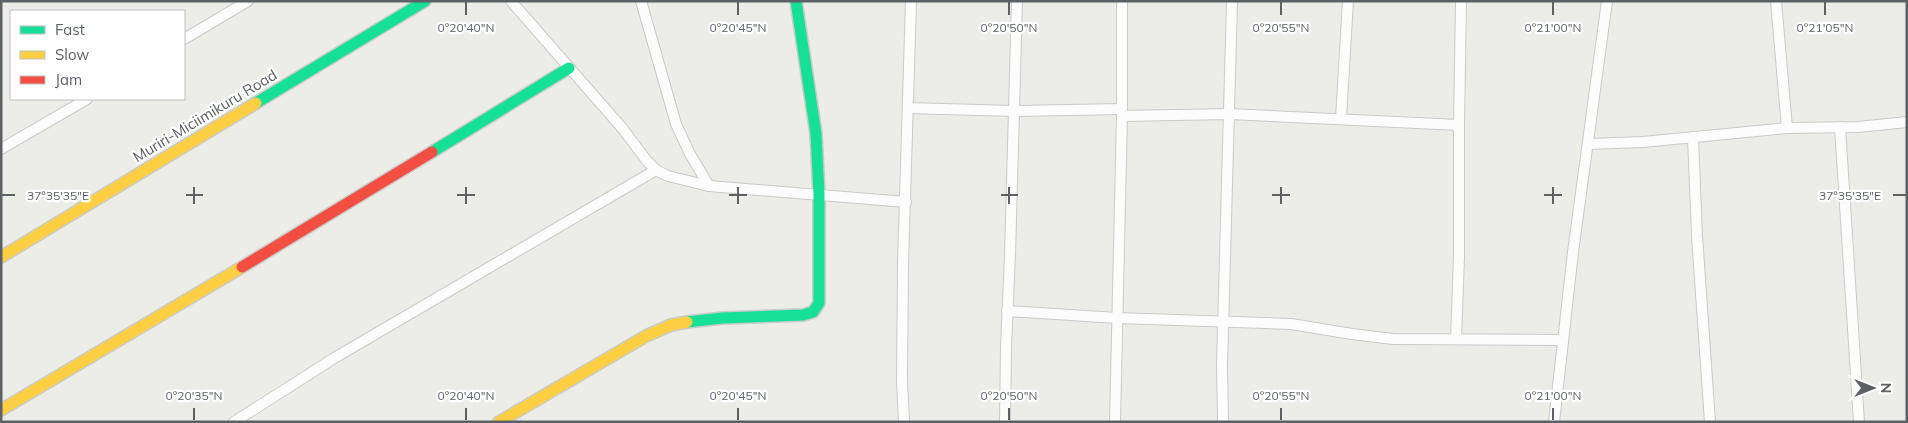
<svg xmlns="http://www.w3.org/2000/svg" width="1908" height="423" viewBox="0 0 1908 423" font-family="Mulish,sans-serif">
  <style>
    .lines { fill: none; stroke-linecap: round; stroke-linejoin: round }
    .street-casing { stroke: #c9cac8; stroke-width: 12 }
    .fast-casing { stroke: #c9cbca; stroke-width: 14 }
    .slow-casing { stroke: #c9cbca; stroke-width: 14 }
    .jam-casing { stroke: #c9cbca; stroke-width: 14 }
    .street { stroke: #fcfcfc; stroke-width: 10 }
    .fast { stroke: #16e098; stroke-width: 11 }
    .slow { stroke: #ffcf43; stroke-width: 11 }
    .jam { stroke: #f24e42; stroke-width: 11 }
    .ticks { fill: none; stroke: #5c6166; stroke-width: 2 }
    .labels { text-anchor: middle; stroke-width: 4.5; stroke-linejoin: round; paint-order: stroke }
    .street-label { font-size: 15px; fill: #5c6166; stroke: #fff }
    .ticks-label { font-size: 12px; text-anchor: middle; fill: #5c6166; stroke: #fff; stroke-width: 4.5; stroke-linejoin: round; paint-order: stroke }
  </style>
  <rect width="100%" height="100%" fill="#edede8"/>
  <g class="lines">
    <defs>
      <g id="street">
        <path d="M 511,1 L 623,129 L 647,161 L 656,170 L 668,176 L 709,186 L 906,202"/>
        <path d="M 641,1 L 676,124 L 690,154 L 709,186"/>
        <path d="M 1776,1 L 1787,128"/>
        <path d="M 184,39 L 248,1"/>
        <path d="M 908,108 L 1014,111 L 1122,109"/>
        <path d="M 1122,116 L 1230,114 L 1459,125"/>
        <path d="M 1341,118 L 1348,1"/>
        <path d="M 1840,127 L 1859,422"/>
        <path d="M 1693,137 L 1697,236 L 1710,422"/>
        <path d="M 1588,144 L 1643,142 L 1787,128 L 1858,127 L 1907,122"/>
        <path d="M 1,149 L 87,99"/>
        <path d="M 1007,311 L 1117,318 L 1291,324 L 1352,334 L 1393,339 L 1563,340"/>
        <path d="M 1456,339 L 1459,257 L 1459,125 L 1461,1"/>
        <path d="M 234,422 L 336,357 L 656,170"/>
        <path d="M 904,422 L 902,382 L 903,264 L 911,1"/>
        <path d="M 1005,422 L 1006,347 L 1010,255 L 1017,1"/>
        <path d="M 1115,422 L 1122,116 L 1122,1"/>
        <path d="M 1223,422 L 1222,366 L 1232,1"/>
        <path d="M 1554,422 L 1573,252 L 1607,1"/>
      </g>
      <g id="fast">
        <path d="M 256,103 L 425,1"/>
        <path d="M 432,152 L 569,68"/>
        <path d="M 687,322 L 723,318 L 803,315 L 813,312 L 819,303 L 819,194 L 816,134 L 796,1"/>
      </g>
      <g id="slow">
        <path d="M 1,257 L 256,103"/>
        <path d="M 1,410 L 242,267"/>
        <path d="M 499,422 L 646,336 L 671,325 L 687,322"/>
      </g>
      <path id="jam" d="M 242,267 L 432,152"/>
    </defs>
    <!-- street casing -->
    <use href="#street" class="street-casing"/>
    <!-- fast casing -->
    <use href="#fast" class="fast-casing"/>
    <!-- slow casing -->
    <use href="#slow" class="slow-casing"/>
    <!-- jam casing -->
    <use href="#jam" class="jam-casing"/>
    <!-- street -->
    <use href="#street" class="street"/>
    <!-- fast -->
    <use href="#fast" class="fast"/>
    <!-- slow -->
    <use href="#slow" class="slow"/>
    <!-- jam -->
    <use href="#jam" class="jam"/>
  </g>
  <!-- ticks -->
  <path class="ticks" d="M 466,2 L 466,15M 738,2 L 738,15M 1009,2 L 1009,15M 1281,2 L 1281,15M 1553,2 L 1553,15M 1825,2 L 1825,15M 194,187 L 194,204M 466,187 L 466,204M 738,187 L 738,204M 1009,187 L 1009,204M 1281,187 L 1281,204M 1553,187 L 1553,204M 2,195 L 15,195M 186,195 L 203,195M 457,195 L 475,195M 729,195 L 747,195M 1001,195 L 1018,195M 1272,195 L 1290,195M 1544,195 L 1562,195M 1893,195 L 1906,195M 194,408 L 194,420M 466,408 L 466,420M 738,408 L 738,420M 1009,408 L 1009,420M 1281,408 L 1281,420M 1553,408 L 1553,420"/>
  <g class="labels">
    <!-- street labels -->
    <g class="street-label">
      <text transform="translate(205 116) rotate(-31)" y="5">Muriri-Miciimikuru Road</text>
    </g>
  </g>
  <g class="ticks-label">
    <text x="466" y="32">0°20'40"N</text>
    <text x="738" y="32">0°20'45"N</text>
    <text x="1009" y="32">0°20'50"N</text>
    <text x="1281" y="32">0°20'55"N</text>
    <text x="1553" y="32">0°21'00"N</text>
    <text x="1825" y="32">0°21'05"N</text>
    <text x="1850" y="200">37°35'35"E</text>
    <text x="58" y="200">37°35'35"E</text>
    <text x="194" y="400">0°20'35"N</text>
    <text x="466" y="400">0°20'40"N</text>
    <text x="738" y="400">0°20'45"N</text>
    <text x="1009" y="400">0°20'50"N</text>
    <text x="1281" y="400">0°20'55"N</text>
    <text x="1553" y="400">0°21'00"N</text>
  </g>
  <!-- border -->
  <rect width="1908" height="423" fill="none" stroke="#5c6166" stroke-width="5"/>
  <!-- legend -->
  <rect x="10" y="10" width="175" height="90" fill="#ffffff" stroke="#bec0c2"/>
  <rect x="20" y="26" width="25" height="8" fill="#16e098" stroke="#bec0c2"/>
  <text x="55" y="35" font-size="15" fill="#5c6166">Fast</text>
  <rect x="20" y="51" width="25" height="8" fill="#ffcf43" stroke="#bec0c2"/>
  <text x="55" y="60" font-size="15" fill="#5c6166">Slow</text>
  <rect x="20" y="76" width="25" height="8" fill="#f24e42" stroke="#bec0c2"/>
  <text x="55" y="85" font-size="15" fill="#5c6166">Jam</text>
  <!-- north arrow -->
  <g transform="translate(1873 388) rotate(90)" stroke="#ffffff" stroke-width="4" paint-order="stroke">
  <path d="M0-4L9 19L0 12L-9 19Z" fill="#5c6166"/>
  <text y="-8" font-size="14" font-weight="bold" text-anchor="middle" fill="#5c6166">N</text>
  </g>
</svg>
